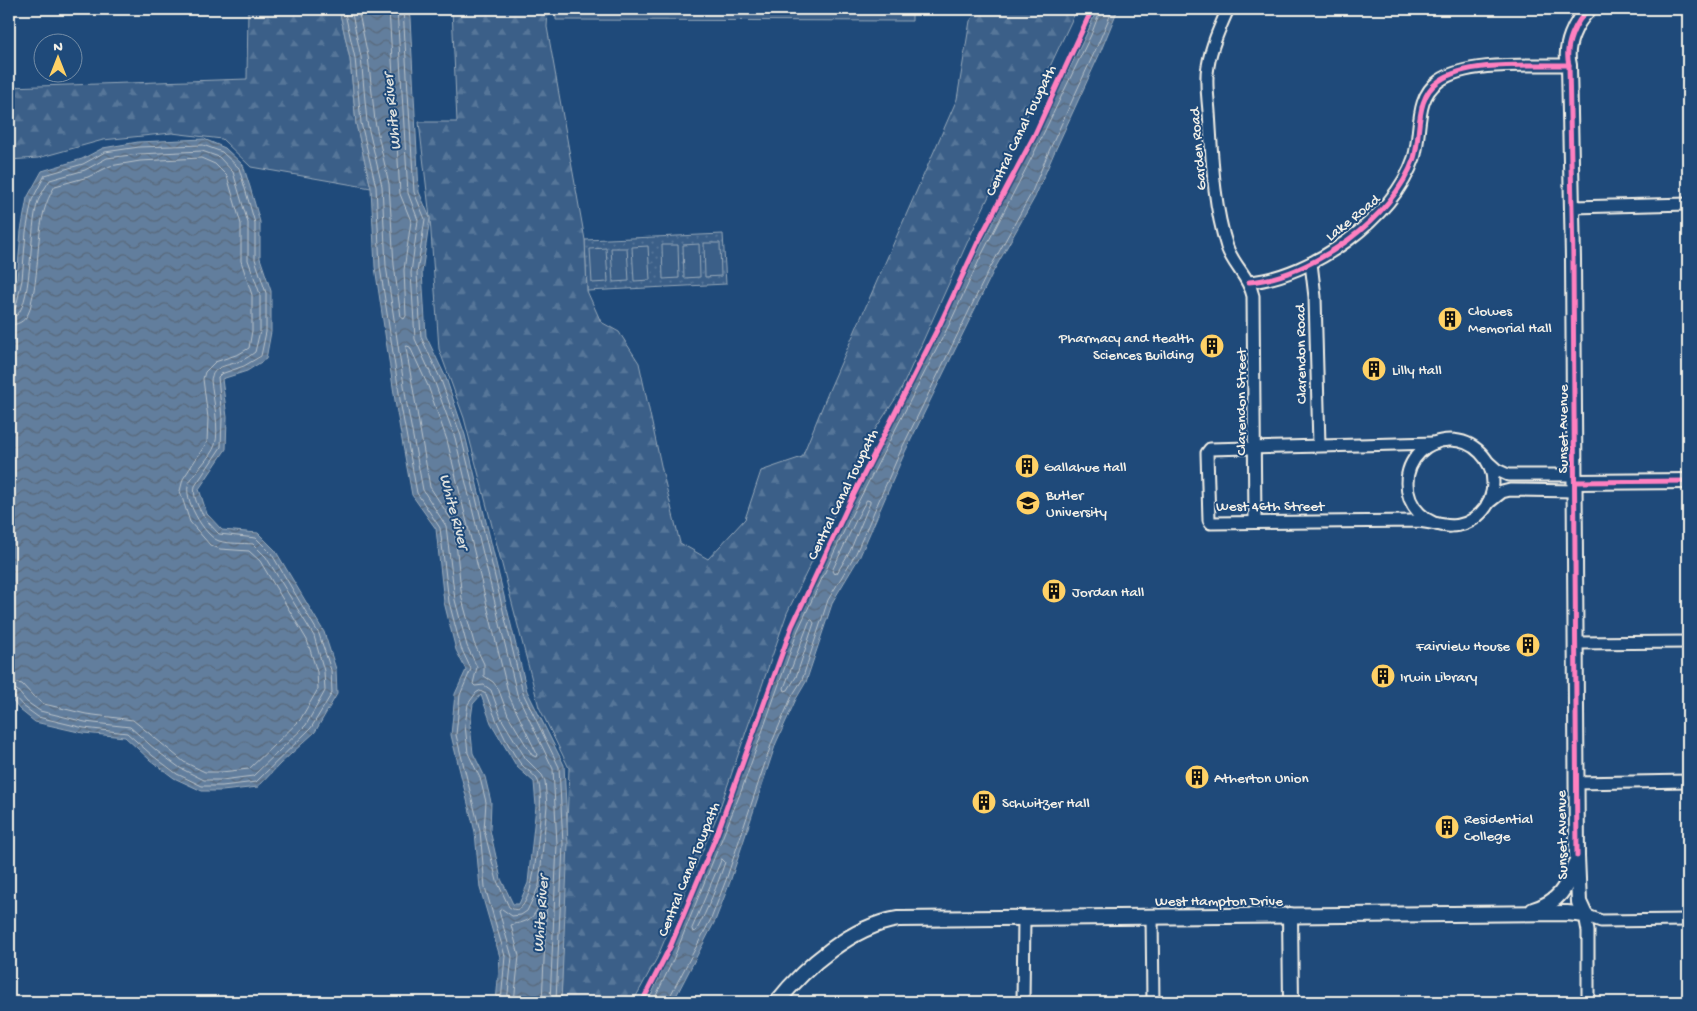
<svg xmlns="http://www.w3.org/2000/svg" width="1697" height="1011" viewBox="0 0 1697 1011" font-family="'Gochi Hand',sans-serif">
  <style>
    .grass { fill: url(#grass-dots); stroke: #97a8b8 }
    .forest { fill: url(#forest-firs); stroke: #97a8b8 }
    .garden { fill: #3a5f88; stroke: #97a8b8 }
    .water { fill: url(#water-waves); stroke: #9cacbb; fill-rule: evenodd }
    .lines { fill: none; stroke-linecap: round; stroke-linejoin: round }
    .shore { stroke: #bac3ca; stroke-width: 1 }
    .minor-casing { stroke: #f4f1e8; stroke-width: 15 }
    .tertiary-casing { stroke: #f4f1e8; stroke-width: 18 }
    .minor { stroke: #1f4a7a; stroke-width: 11 }
    .tertiary { stroke: #1f4a7a; stroke-width: 14 }
    .cycleway-casing { stroke: #1f4a7a; stroke-width: 8 }
    .cycleway { stroke: #ff80c0; stroke-width: 5 }
    .labels { text-anchor: middle; stroke-width: 4; stroke-linejoin: round; paint-order: stroke }
    .street-label { font-size: 15px; fill: #f4f1e8; stroke: #1f4a7a }
    .poi-label { font-size: 15px; fill: #f4f1e8; stroke: #1f4a7a; text-anchor: start }
    .water-label { font-size: 16px; font-style: italic; fill: #dee0dd; stroke: #1f4a7a }
  </style>
  <defs>
    <pattern id="grass-dots" width="8" height="8" patternUnits="userSpaceOnUse" patternTransform="scale(1.25)"><rect width="8" height="8" fill="#3a5f88"/><path d="M2 2h.1M6 6h.1" fill="none" stroke="#577699" stroke-width="1.8" stroke-linecap="round"/></pattern>
    <pattern id="forest-firs" width="22" height="20" patternUnits="userSpaceOnUse" patternTransform="scale(1.25)"><rect width="22" height="20" fill="#3a5f88"/><path d="M5 1l3.5 6h-7zM16 11l3.5 6h-7z" fill="#577699"/></pattern>
    <pattern id="water-waves" width="16" height="10" patternUnits="userSpaceOnUse" patternTransform="scale(1.25)"><rect width="16" height="10" fill="#627e9d"/><path d="M0 5q4-4 8 0t8 0" fill="none" stroke="#58687a"/></pattern>
  </defs>
  <rect width="100%" height="100%" fill="#1f4a7a"/>
  <filter id="ink" filterUnits="userSpaceOnUse"><feTurbulence type="fractalNoise" baseFrequency=".02" numOctaves="2"/><feDisplacementMap in="SourceGraphic" scale="10" xChannelSelector="R" yChannelSelector="G"/><feConvolveMatrix kernelMatrix="1 2 1 2 8 2 1 2 1" color-interpolation-filters="sRGB"/></filter>
  <g filter="url(#ink)">
    <!-- grass -->
    <path class="grass" d="M 723,234 L 726,284 L 587,291 L 585,240 Z"/>
    <!-- forest -->
    <g class="forest">
      <path d="M 248,9 L 339,9 L 350,59 L 356,124 L 371,188 L 251,167 L 222,139 L 172,133 L 103,140 L 38,158 L 9,160 L 9,87 L 247,79 Z"/>
      <path d="M 452,9 L 548,9 L 547,27 L 585,240 L 587,291 L 601,322 L 619,332 L 639,363 L 662,470 L 680,543 L 708,559 L 745,519 L 761,471 L 802,457 L 830,388 L 957,99 L 970,21 L 979,9 L 1077,9 L 972,232 L 900,392 L 876,428 L 787,613 L 717,816 L 657,958 L 633,1002 L 561,1002 L 569,768 L 539,707 L 464,418 L 439,349 L 430,218 L 419,122 L 457,122 Z"/>
    </g>
    <!-- garden -->
    <g class="garden">
      <path d="M 556,9 L 912,9 L 912,21 L 556,20 Z"/>
      <path d="M 704,243 L 720,243 L 721,276 L 705,277 Z"/>
      <path d="M 699,244 L 700,277 L 684,278 L 683,245 Z"/>
      <path d="M 662,245 L 678,245 L 679,278 L 663,279 Z"/>
      <path d="M 648,246 L 650,280 L 634,281 L 632,247 Z"/>
      <path d="M 606,248 L 608,282 L 592,283 L 590,249 Z"/>
      <path d="M 611,248 L 627,248 L 629,281 L 613,282 Z"/>
    </g>
    <!-- water -->
    <g class="water">
      <path d="M 339,9 L 408,9 L 410,18 L 419,192 L 430,218 L 422,272 L 426,336 L 446,378 L 465,435 L 527,691 L 564,765 L 568,844 L 561,1002 L 496,1002 L 500,957 L 480,888 L 475,832 L 451,735 L 455,694 L 466,670 L 456,650 L 444,602 L 436,529 L 412,495 L 396,407 L 375,267 L 371,188 L 356,124 L 350,59 ZM 481,695 L 491,723 L 517,767 L 534,782 L 536,806 L 528,883 L 519,904 L 513,904 L 501,879 L 490,830 L 491,802 L 485,777 L 473,753 L 470,725 L 473,704 Z"/>
      <path d="M 1097,9 L 1118,9 L 1100,53 L 1054,153 L 1035,197 L 993,272 L 905,452 L 860,556 L 833,601 L 806,682 L 796,699 L 776,743 L 730,882 L 715,921 L 673,1002 L 648,1002 L 668,958 L 737,787 L 794,628 L 848,511 L 945,321 L 978,252 L 1028,153 L 1087,33 Z"/>
      <path d="M 204,139 L 225,148 L 243,165 L 250,187 L 260,222 L 260,258 L 271,291 L 271,332 L 266,359 L 247,371 L 222,379 L 227,417 L 226,449 L 199,489 L 207,514 L 222,530 L 258,533 L 275,550 L 324,632 L 336,669 L 337,694 L 315,732 L 280,764 L 258,787 L 222,791 L 202,791 L 174,778 L 150,760 L 125,737 L 83,733 L 35,722 L 20,710 L 9,697 L 9,316 L 17,279 L 21,231 L 27,198 L 42,171 L 82,159 L 103,148 L 138,142 Z"/>
    </g>
    <g class="lines">
      <!-- shore -->
      <g class="shore">
        <path d="M 344,9 L 355,58 L 361,123 L 376,187 L 380,267 L 401,406 L 417,493 L 440,528 L 449,602 L 461,648 L 471,669 L 460,695 L 456,735 L 480,831 L 485,887 L 505,956 L 501,1002"/>
        <path d="M 351,9 L 361,57 L 367,122 L 382,186 L 386,266 L 407,405 L 423,490 L 446,526 L 455,600 L 467,646 L 477,667 L 473,684 L 475,686 L 484,685 L 491,690 L 501,718 L 526,759 L 542,775 L 545,781 L 547,806 L 539,886 L 527,911 L 521,915 L 512,916 L 502,909 L 499,911 L 512,957 L 507,1002"/>
        <path d="M 358,9 L 368,56 L 375,121 L 389,184 L 394,265 L 401,317 L 404,319 L 406,316 L 404,270 L 411,221 L 400,194 L 389,9"/>
        <path d="M 397,9 L 408,193 L 418,220 L 411,273 L 415,339 L 435,383 L 455,438 L 517,694 L 553,769 L 557,844 L 550,1002"/>
        <path d="M 403,9 L 414,192 L 425,219 L 417,273 L 421,337 L 441,380 L 461,436 L 523,693 L 559,767 L 563,844 L 556,1002"/>
        <path d="M 9,311 L 13,311 L 16,307 L 22,280 L 26,232 L 32,200 L 45,175 L 83,164 L 105,152 L 139,147 L 203,145 L 222,152 L 239,168 L 255,223 L 255,259 L 266,293 L 266,332 L 261,356 L 244,366 L 221,374 L 218,377 L 222,418 L 221,447 L 195,486 C 191,503 208,523 219,534 L 256,538 L 271,553 L 319,634 L 331,670 L 332,693 L 311,728 L 256,782 L 222,786 L 202,786 L 177,774 L 153,756 L 127,733 L 84,728 L 38,717 L 23,706 L 14,696 L 9,695"/>
        <path d="M 9,318 L 17,315 C 33,299 29,227 38,201 C 41,194 46,186 50,180 L 85,170 L 107,158 L 139,154 L 202,151 L 219,157 L 233,172 L 248,223 L 248,260 L 260,294 L 260,331 L 255,352 C 251,355 246,359 240,361 C 229,366 212,365 211,381 C 213,396 220,431 215,445 C 211,457 195,471 189,483 C 182,497 204,536 219,541 C 229,544 242,543 253,544 L 266,557 L 314,636 L 324,671 L 325,691 L 306,725 L 253,776 L 222,780 L 204,780 L 180,768 L 157,751 L 130,727 L 85,722 L 40,711 L 27,702 L 17,690 L 9,688"/>
        <path d="M 9,325 C 17,325 24,322 28,314 C 31,309 31,301 33,295 C 41,259 34,219 55,186 L 88,177 L 110,166 L 140,161 L 201,158 L 215,164 L 227,176 L 241,224 L 241,261 L 252,295 L 252,331 L 249,348 L 239,354 L 215,362 L 205,372 L 203,379 L 208,418 L 207,442 L 183,479 L 180,491 L 190,522 L 210,545 L 220,549 L 249,551 L 260,561 L 307,640 L 317,672 L 318,689 L 300,720 L 249,769 L 221,772 L 205,772 L 184,762 L 133,720 L 86,714 L 44,704 L 33,696 L 22,684 L 9,681"/>
        <path d="M 407,346 L 410,347 L 428,386 L 447,440 L 509,696 L 537,754 L 536,757 L 532,755 L 508,715 L 498,688 L 493,682 L 484,676 L 484,664 L 474,643 L 462,599 L 454,524 L 430,487 L 406,348 Z"/>
        <path d="M 867,500 L 870,501 L 870,503 L 850,551 L 837,573 L 834,574 L 832,571 L 858,516 Z"/>
        <path d="M 812,620 L 814,623 L 796,677 L 788,690 L 785,691 L 784,688 L 809,622 Z"/>
        <path d="M 480,691 L 486,694 C 495,718 505,742 520,763 C 525,769 533,773 537,779 C 546,791 535,878 529,893 C 525,902 521,915 509,907 L 497,881 L 484,830 L 486,802 L 480,778 L 468,753 L 465,725 L 468,704 L 476,693 Z"/>
        <path d="M 722,859 L 725,862 C 717,886 708,909 696,931 L 693,932 L 692,929 Z"/>
        <path d="M 514,1002 L 519,956 L 511,925 C 515,923 518,924 523,922 C 535,919 538,907 543,896 L 545,895 L 547,898 L 542,1002"/>
        <path d="M 653,1002 L 673,960 L 742,789 L 798,630 L 852,514 L 950,323 L 982,254 L 1033,155 L 1091,35 L 1101,9"/>
        <path d="M 669,1002 L 669,998 L 711,919 L 726,880 L 772,742 L 792,696 L 802,680 L 828,600 L 856,553 L 901,450 L 989,270 L 1031,194 L 1049,151 L 1095,51 L 1113,9"/>
      </g>
      <defs>
        <g id="minor">
          <path d="M 1228,9 C 1220,27 1211,47 1208,66 C 1205,81 1208,97 1209,112 C 1212,157 1213,203 1227,247 C 1233,265 1249,277 1253,296 L 1255,522"/>
          <path d="M 1573,207 L 1688,204"/>
          <path d="M 1311,263 L 1315,297 L 1319,445"/>
          <path d="M 1249,282 C 1311,277 1394,218 1414,158 C 1422,132 1414,98 1439,81 C 1468,60 1533,66 1569,65"/>
          <circle cx="1450" cy="483" r="43"/>
          <path d="M 1435,443 L 1210,449 L 1207,453 L 1209,520 L 1211,523 L 1419,521 L 1450,526"/>
          <path d="M 1488,462 L 1497,470 L 1508,475 L 1575,475"/>
          <path d="M 1488,503 L 1502,492 L 1510,490 L 1575,491"/>
          <path d="M 1576,643 L 1688,642"/>
          <path d="M 1576,783 L 1688,781"/>
          <path d="M 1585,915 L 1601,921 L 1688,920"/>
          <path d="M 1585,915 L 1588,931 L 1588,1002"/>
          <path d="M 1152,916 L 1153,1002"/>
          <path d="M 1023,1002 L 1024,918"/>
        </g>
        <g id="tertiary">
          <path d="M 1575,482 L 1688,481"/>
          <path d="M 1533,910 C 1559,902 1566,889 1575,864"/>
          <path d="M 1290,915 L 1291,1002"/>
          <path d="M 1585,915 L 1579,902 L 1577,856 L 1573,259 L 1569,65 C 1564,46 1575,22 1589,9"/>
          <path d="M 777,1002 C 805,967 852,926 898,919 L 1567,913 L 1585,915"/>
        </g>
      </defs>
      <!-- minor casing -->
      <use href="#minor" class="minor-casing"/>
      <!-- tertiary casing -->
      <use href="#tertiary" class="tertiary-casing"/>
      <!-- minor -->
      <use href="#minor" class="minor"/>
      <!-- tertiary -->
      <use href="#tertiary" class="tertiary"/>
      <defs>
        <g id="cycleway">
          <path d="M 1249,282 C 1311,277 1394,218 1414,158 C 1422,132 1414,98 1439,81 C 1468,60 1533,66 1569,65"/>
          <path d="M 1575,482 L 1688,481"/>
          <path d="M 1577,856 L 1573,259 L 1569,65 C 1564,46 1575,22 1589,9"/>
          <path d="M 642,1002 L 671,945 L 717,834 L 792,626 L 848,506 L 941,322 L 978,242 L 1034,136 L 1092,9"/>
        </g>
      </defs>
      <!-- cycleway casing -->
      <use href="#cycleway" class="cycleway-casing"/>
      <!-- cycleway -->
      <use href="#cycleway" class="cycleway"/>
    </g>
  </g>
  <!-- icons -->
  <defs>
    <symbol id="building-disc" viewBox="-11 -11 22 22"><circle r="9.5" fill="#ffd166" stroke="#1f4a7a"/><path d="M-4-6H4V6H1V3H-1V6H-4ZM-2.5-4.3h1.7v1.8h-1.7ZM.8-4.3h1.7v1.8H.8ZM-2.5-1h1.7V.8h-1.7ZM.8-1h1.7V.8H.8Z" fill="#111"/></symbol>
    <symbol id="university-disc" viewBox="-11 -11 22 22"><circle r="9.5" fill="#ffd166" stroke="#1f4a7a"/><path d="M0-5L7-2L0 1L-7-2ZM-4 1L0 2.5L4 1V4Q0 6-4 4Z" fill="#111"/></symbol>
  </defs>
  <g fill-rule="evenodd">
    <use href="#building-disc" x="1436" y="305" width="28" height="28"/>
    <use href="#building-disc" x="1198" y="332" width="28" height="28"/>
    <use href="#building-disc" x="1360" y="355" width="28" height="28"/>
    <use href="#building-disc" x="1013" y="452" width="28" height="28"/>
    <use href="#university-disc" x="1014" y="489" width="28" height="28"/>
    <use href="#building-disc" x="1040" y="577" width="28" height="28"/>
    <use href="#building-disc" x="1514" y="631" width="28" height="28"/>
    <use href="#building-disc" x="1369" y="662" width="28" height="28"/>
    <use href="#building-disc" x="1183" y="763" width="28" height="28"/>
    <use href="#building-disc" x="970" y="788" width="28" height="28"/>
    <use href="#building-disc" x="1433" y="813" width="28" height="28"/>
  </g>
  <g class="labels">
    <!-- street labels -->
    <g class="street-label">
      <text transform="translate(1020 130) rotate(-64)" y="5">Central Canal Towpath</text>
      <text transform="translate(1197 149) rotate(-95)" y="5">Garden Road</text>
      <text transform="translate(1352 217) rotate(-39)" y="5">Lake Road</text>
      <text transform="translate(1300 354) rotate(-91)" y="5">Clarendon Road</text>
      <text transform="translate(1240 402) rotate(-90)" y="5">Clarendon Street</text>
      <text transform="translate(1562 429) rotate(-90)" y="5">Sunset Avenue</text>
      <text transform="translate(842 494) rotate(-64)" y="5">Central Canal Towpath</text>
      <text x="1270" y="510">West 46th Street</text>
      <text transform="translate(1561 835) rotate(-91)" y="5">Sunset Avenue</text>
      <text transform="translate(688 869) rotate(-68)" y="5">Central Canal Towpath</text>
      <text x="1219" y="905">West Hampton Drive</text>
    </g>
    <!-- poi labels -->
    <g class="poi-label">
      <text x="1468" y="315">Clowes<tspan x="1468" dy="17">Memorial Hall</tspan></text>
      <text x="1194" y="342" text-anchor="end">Pharmacy and Health<tspan x="1194" dy="17">Sciences Building</tspan></text>
      <text x="1392" y="374">Lilly Hall</text>
      <text x="1044" y="471">Gallahue Hall</text>
      <text x="1046" y="499">Butler<tspan x="1046" dy="17">University</tspan></text>
      <text x="1072" y="596">Jordan Hall</text>
      <text x="1510" y="650" text-anchor="end">Fairview House</text>
      <text x="1400" y="681">Irwin Library</text>
      <text x="1214" y="782">Atherton Union</text>
      <text x="1002" y="807">Schwitzer Hall</text>
      <text x="1464" y="823">Residential<tspan x="1464" dy="17">College</tspan></text>
    </g>
    <!-- water labels -->
    <g class="water-label">
      <text transform="translate(390 112) rotate(-96)" y="6">White River</text>
      <text transform="translate(456 511) rotate(75)" y="6">White River</text>
      <text transform="translate(539 914) rotate(-86)" y="6">White River</text>
    </g>
  </g>
  <!-- margin -->
  <rect width="1697" height="1011" fill="none" stroke="#1f4a7a" stroke-width="30"/>
  <rect x="15" y="15" width="1667" height="981" fill="none" stroke="#f4f1e8" stroke-width="2" filter="url(#ink)"/>
  <!-- north arrow -->
  <g transform="translate(58 58)"><circle r="24" fill="#1f4a7a" stroke="#748da6"/>
  <path d="M0-4L9 19L0 12L-9 19Z" fill="#ffd166"/>
  <text y="-8" font-size="14" font-weight="bold" text-anchor="middle" fill="#f4f1e8">N</text>
  </g>
</svg>
